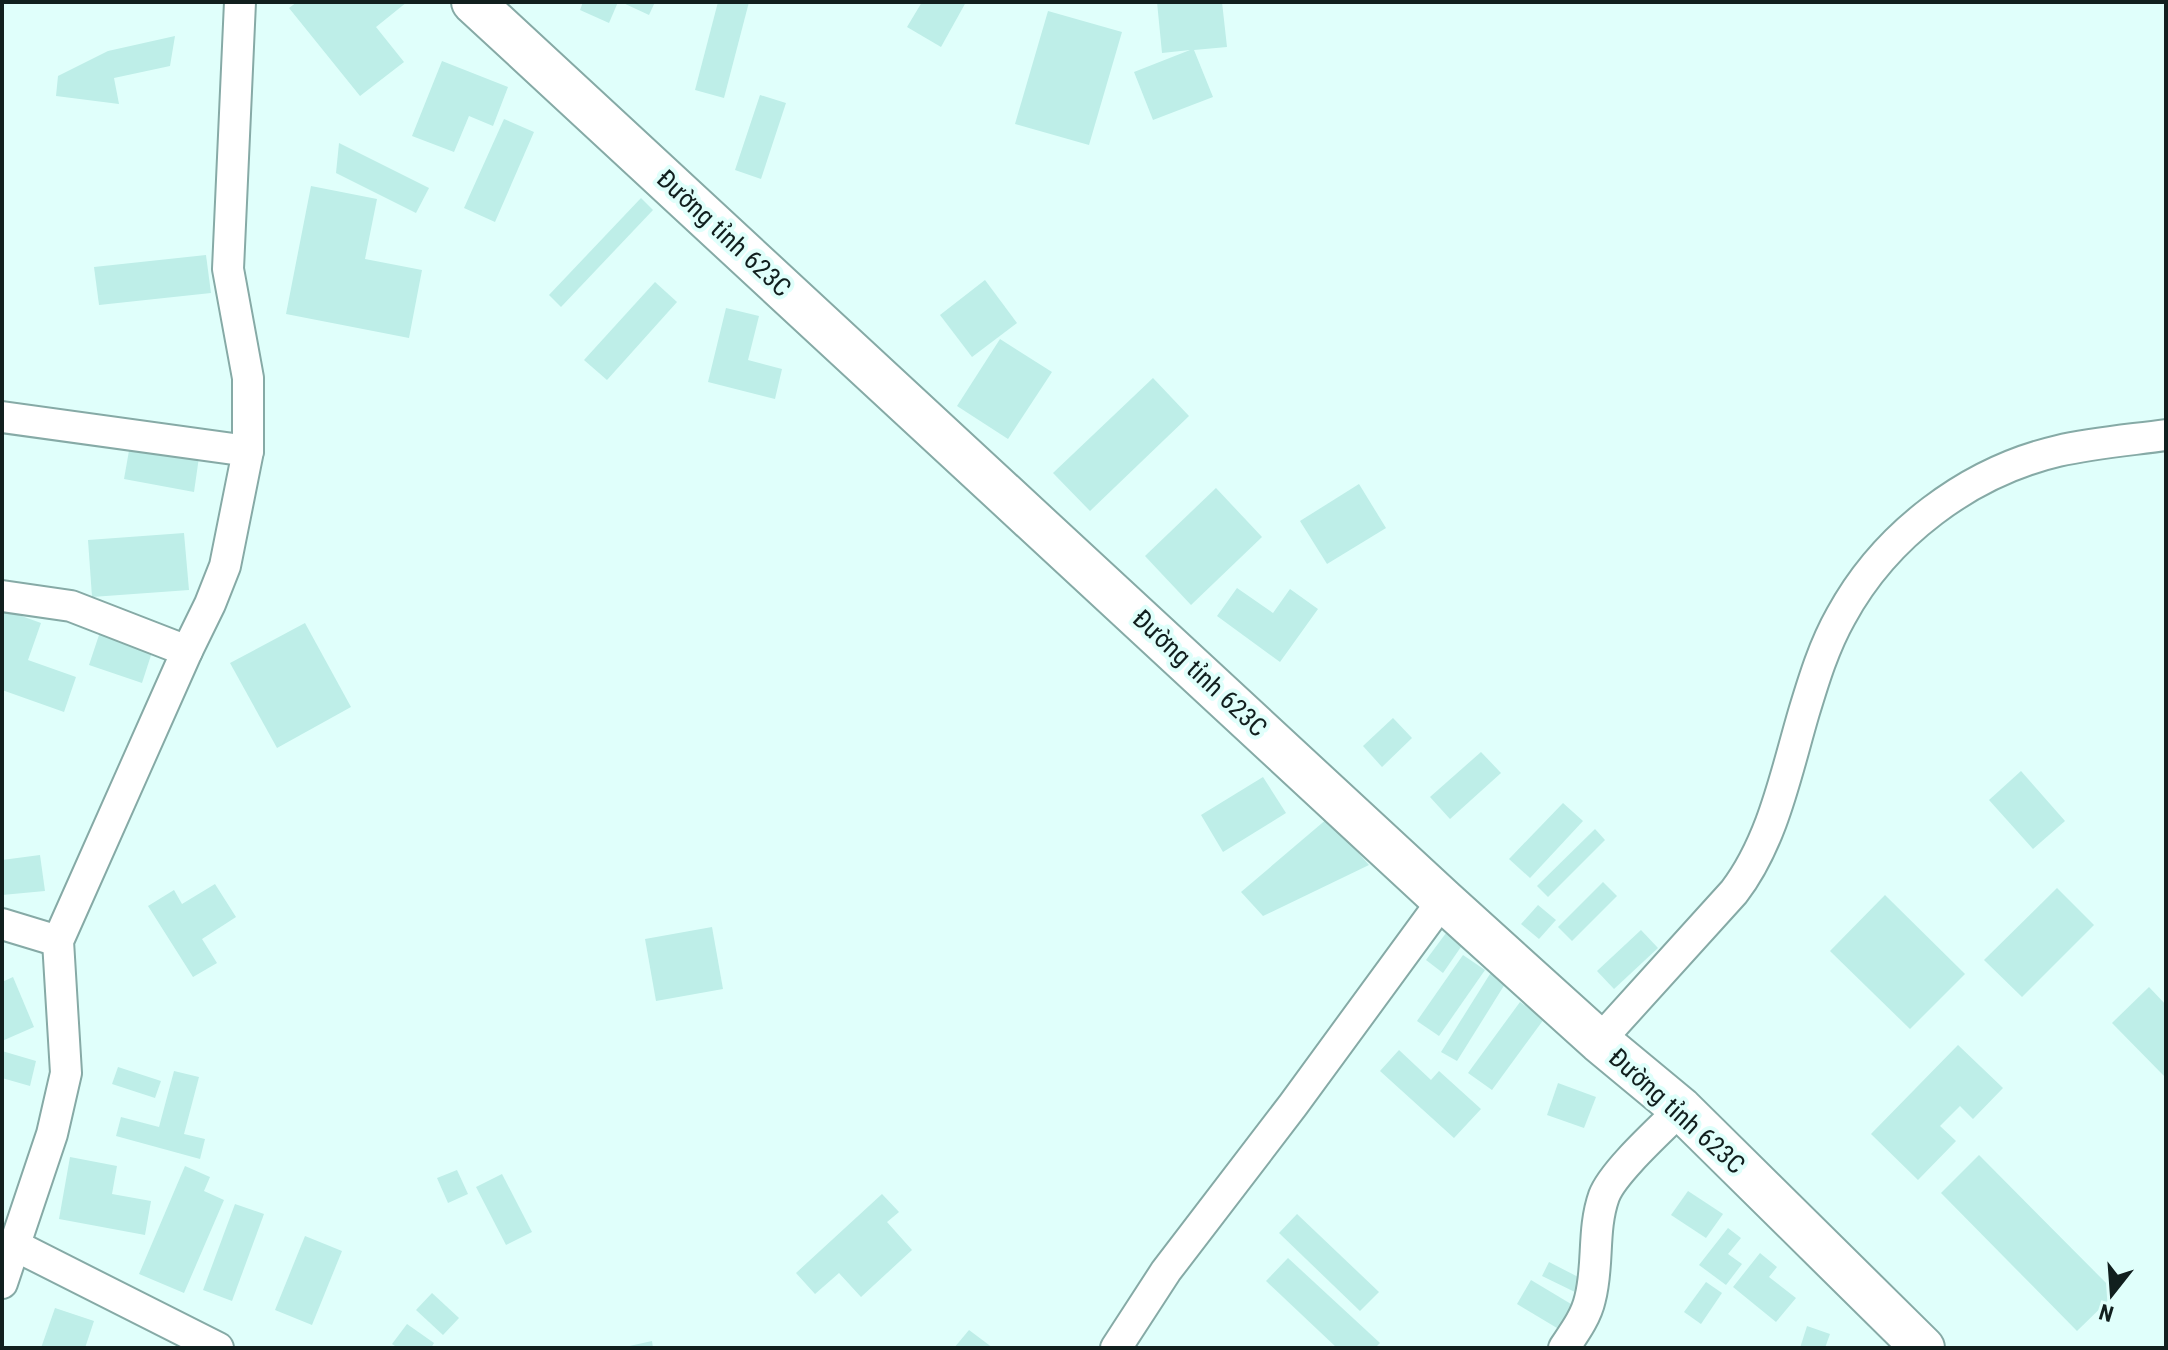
<svg xmlns="http://www.w3.org/2000/svg" width="2168" height="1350" viewBox="0 0 2168 1350" font-family="'Roboto Condensed',sans-serif">
  <style>
    .building { fill: #beeee8 }
    .lines { fill: none; stroke-linecap: round; stroke-linejoin: round }
    .minor-casing { stroke: #86aaa6; stroke-width: 34 }
    .secondary-casing { stroke: #86aaa6; stroke-width: 46 }
    .minor { stroke: #fff; stroke-width: 30 }
    .secondary { stroke: #fff; stroke-width: 42 }
    .labels { text-anchor: middle; stroke-width: 8; stroke-linejoin: round; paint-order: stroke }
    .street-label { font-size: 26px; fill: #111f1e; stroke: #e0fffb }
  </style>
  <rect width="100%" height="100%" fill="#e0fffb"/>
  <!-- building -->
  <g class="building">
    <path d="M 297,2 L 407,2 L 376,27 L 404,62 L 360,96 L 289,8 Z"/>
    <path d="M 583,2 L 618,2 L 609,23 L 580,10 Z"/>
    <path d="M 621,2 L 655,2 L 649,15 Z"/>
    <path d="M 718,2 L 749,2 L 724,98 L 695,90 Z"/>
    <path d="M 922,2 L 966,2 L 941,47 L 907,27 Z"/>
    <path d="M 1157,2 L 1222,2 L 1227,47 L 1194,50 L 1213,97 L 1153,120 L 1134,72 L 1190,50 L 1162,53 Z"/>
    <path d="M 1048,11 L 1122,32 L 1089,145 L 1015,124 Z"/>
    <path d="M 175,36 L 170,66 L 114,78 L 119,104 L 56,96 L 58,76 L 108,51 Z"/>
    <path d="M 442,61 L 508,87 L 493,126 L 469,116 L 454,152 L 412,136 Z"/>
    <path d="M 760,95 L 786,103 L 761,179 L 735,170 Z"/>
    <path d="M 504,119 L 534,132 L 495,222 L 464,208 Z"/>
    <path d="M 339,143 L 429,188 L 416,213 L 336,173 Z"/>
    <path d="M 311,186 L 377,199 L 365,259 L 422,270 L 409,338 L 286,314 Z"/>
    <path d="M 641,198 L 653,210 L 561,307 L 549,295 Z"/>
    <path d="M 206,255 L 211,293 L 99,305 L 94,267 Z"/>
    <path d="M 985,280 L 1017,323 L 972,357 L 940,315 Z"/>
    <path d="M 655,282 L 677,302 L 607,380 L 584,360 Z"/>
    <path d="M 726,308 L 759,316 L 748,360 L 782,369 L 775,399 L 708,382 Z"/>
    <path d="M 1000,339 L 1052,372 L 1008,439 L 957,406 Z"/>
    <path d="M 1153,378 L 1189,416 L 1090,511 L 1053,473 Z"/>
    <path d="M 130,445 L 199,457 L 194,492 L 124,479 Z"/>
    <path d="M 1359,484 L 1386,528 L 1327,564 L 1300,521 Z"/>
    <path d="M 1216,488 L 1262,537 L 1191,605 L 1145,556 Z"/>
    <path d="M 184,533 L 189,590 L 92,597 L 88,540 Z"/>
    <path d="M 1237,588 L 1273,613 L 1290,589 L 1318,609 L 1280,662 L 1217,616 Z"/>
    <path d="M 2,609 L 41,623 L 28,660 L 76,677 L 64,712 L 2,690 Z"/>
    <path d="M 305,623 L 351,707 L 277,748 L 230,663 Z"/>
    <path d="M 101,629 L 154,646 L 142,683 L 89,665 Z"/>
    <path d="M 1393,718 L 1412,738 L 1382,767 L 1363,746 Z"/>
    <path d="M 1481,752 L 1501,773 L 1450,819 L 1430,797 Z"/>
    <path d="M 2021,771 L 2065,821 L 2033,849 L 1989,800 Z"/>
    <path d="M 1263,777 L 1286,813 L 1223,852 L 1201,815 Z"/>
    <path d="M 1563,803 L 1583,821 L 1530,878 L 1509,859 Z"/>
    <path d="M 1328,818 L 1369,865 L 1263,916 L 1241,892 Z"/>
    <path d="M 1595,829 L 1605,840 L 1548,897 L 1537,886 Z"/>
    <path d="M 40,855 L 45,891 L 2,895 L 2,860 Z"/>
    <path d="M 1603,882 L 1617,896 L 1572,941 L 1558,927 Z"/>
    <path d="M 215,884 L 236,917 L 202,939 L 217,963 L 193,977 L 148,906 L 174,890 L 182,904 Z"/>
    <path d="M 2057,888 L 2094,925 L 2022,997 L 1984,960 Z"/>
    <path d="M 1885,895 L 1965,974 L 1910,1029 L 1830,951 Z"/>
    <path d="M 1538,905 L 1556,920 L 1539,939 L 1521,924 Z"/>
    <path d="M 712,927 L 723,989 L 656,1001 L 645,939 Z"/>
    <path d="M 1449,929 L 1465,941 L 1443,973 L 1426,960 Z"/>
    <path d="M 1641,930 L 1658,948 L 1614,989 L 1597,971 Z"/>
    <path d="M 1463,955 L 1485,970 L 1439,1036 L 1417,1021 Z"/>
    <path d="M 1495,966 L 1510,976 L 1457,1061 L 1441,1052 Z"/>
    <path d="M 13,977 L 34,1027 L 2,1041 L 2,982 Z"/>
    <path d="M 2149,987 L 2166,1005 L 2166,1078 L 2112,1023 Z"/>
    <path d="M 1520,1002 L 1544,1019 L 1492,1090 L 1468,1073 Z"/>
    <path d="M 1958,1045 L 2003,1088 L 1973,1119 L 1960,1106 L 1940,1126 L 1956,1141 L 1918,1180 L 1871,1134 Z"/>
    <path d="M 1399,1050 L 1431,1080 L 1439,1071 L 1481,1109 L 1454,1138 L 1380,1071 Z"/>
    <path d="M 2,1051 L 36,1061 L 30,1086 L 2,1078 Z"/>
    <path d="M 118,1067 L 161,1081 L 155,1098 L 112,1084 Z"/>
    <path d="M 174,1071 L 199,1077 L 184,1134 L 205,1139 L 200,1159 L 116,1136 L 121,1117 L 159,1127 Z"/>
    <path d="M 1558,1083 L 1596,1097 L 1584,1128 L 1547,1115 Z"/>
    <path d="M 1979,1155 L 2116,1293 L 2077,1331 L 1941,1193 Z"/>
    <path d="M 70,1157 L 117,1166 L 112,1194 L 151,1201 L 145,1235 L 59,1219 Z"/>
    <path d="M 185,1166 L 210,1177 L 204,1191 L 224,1200 L 184,1293 L 139,1274 Z"/>
    <path d="M 457,1170 L 468,1194 L 448,1203 L 437,1178 Z"/>
    <path d="M 502,1174 L 532,1232 L 506,1245 L 476,1187 Z"/>
    <path d="M 1688,1191 L 1723,1214 L 1706,1238 L 1671,1215 Z"/>
    <path d="M 882,1194 L 899,1212 L 887,1222 L 912,1250 L 861,1297 L 839,1273 L 815,1294 L 796,1273 Z"/>
    <path d="M 235,1204 L 264,1214 L 232,1301 L 203,1290 Z"/>
    <path d="M 1297,1214 L 1379,1292 L 1360,1311 L 1279,1233 Z"/>
    <path d="M 1728,1228 L 1741,1238 L 1728,1254 L 1742,1264 L 1726,1285 L 1699,1265 Z"/>
    <path d="M 305,1236 L 342,1251 L 312,1325 L 275,1310 Z"/>
    <path d="M 1760,1253 L 1777,1267 L 1769,1277 L 1796,1298 L 1776,1322 L 1733,1287 Z"/>
    <path d="M 1288,1258 L 1380,1343 L 1375,1348 L 1337,1348 L 1266,1281 Z"/>
    <path d="M 1549,1262 L 1586,1281 L 1579,1294 L 1542,1276 Z"/>
    <path d="M 1531,1280 L 1576,1307 L 1562,1331 L 1517,1304 Z"/>
    <path d="M 1706,1282 L 1722,1293 L 1701,1324 L 1684,1312 Z"/>
    <path d="M 432,1293 L 459,1318 L 443,1335 L 416,1310 Z"/>
    <path d="M 55,1308 L 94,1321 L 85,1348 L 41,1348 Z"/>
    <path d="M 407,1324 L 434,1343 L 431,1348 L 398,1348 L 392,1344 Z"/>
    <path d="M 1807,1326 L 1830,1334 L 1825,1348 L 1800,1348 Z"/>
    <path d="M 969,1330 L 993,1348 L 954,1348 Z"/>
    <path d="M 652,1341 L 653,1348 L 625,1348 L 625,1347 Z"/>
  </g>
  <g class="lines">
    <defs>
      <g id="minor">
        <path d="M 2,417 L 248,451"/>
        <path d="M 2,596 L 71,606 L 187,651"/>
        <path d="M 2,924 L 58,941"/>
        <path d="M 1599,1041 L 1734,892 C 1773,841 1786,773 1804,712 C 1814,679 1824,646 1841,616 C 1885,535 1968,472 2058,451 C 2093,443 2130,440 2166,435"/>
        <path d="M 14,1245 L 218,1348"/>
        <path d="M 2,1283 L 52,1134 L 66,1073 L 58,941 L 187,651 L 210,604 L 225,566 L 248,451 L 248,378 L 228,269 L 240,2"/>
        <path d="M 1116,1348 L 1166,1271 L 1293,1105 L 1443,900"/>
        <path d="M 1564,1348 C 1574,1333 1586,1317 1590,1299 C 1599,1265 1592,1230 1604,1196 C 1613,1172 1661,1129 1681,1109"/>
      </g>
      <path id="secondary" d="M 473,2 L 1443,900 L 1599,1041 L 1681,1109 L 1923,1348"/>
    </defs>
    <!-- minor casing -->
    <use href="#minor" class="minor-casing"/>
    <!-- secondary casing -->
    <use href="#secondary" class="secondary-casing"/>
    <!-- minor -->
    <use href="#minor" class="minor"/>
    <!-- secondary -->
    <use href="#secondary" class="secondary"/>
  </g>
  <g class="labels">
    <!-- street labels -->
    <g class="street-label">
      <text transform="translate(724 233) rotate(43)" y="9">Đường tỉnh 623C</text>
      <text transform="translate(1200 673) rotate(43)" y="9">Đường tỉnh 623C</text>
      <text transform="translate(1677 1111) rotate(42)" y="9">Đường tỉnh 623C</text>
    </g>
  </g>
  <!-- border -->
  <rect width="2168" height="1350" fill="none" stroke="#111f1e" stroke-width="8"/>
  <!-- north arrow -->
  <g transform="translate(2112 1294) rotate(197)" stroke="#e0fffb" stroke-width="6" paint-order="stroke">
  <path d="M0-6L14 30L0 20L-14 30Z" fill="#111f1e"/>
  <text y="-12" font-size="22" font-weight="bold" text-anchor="middle" fill="#111f1e">N</text>
  </g>
</svg>
